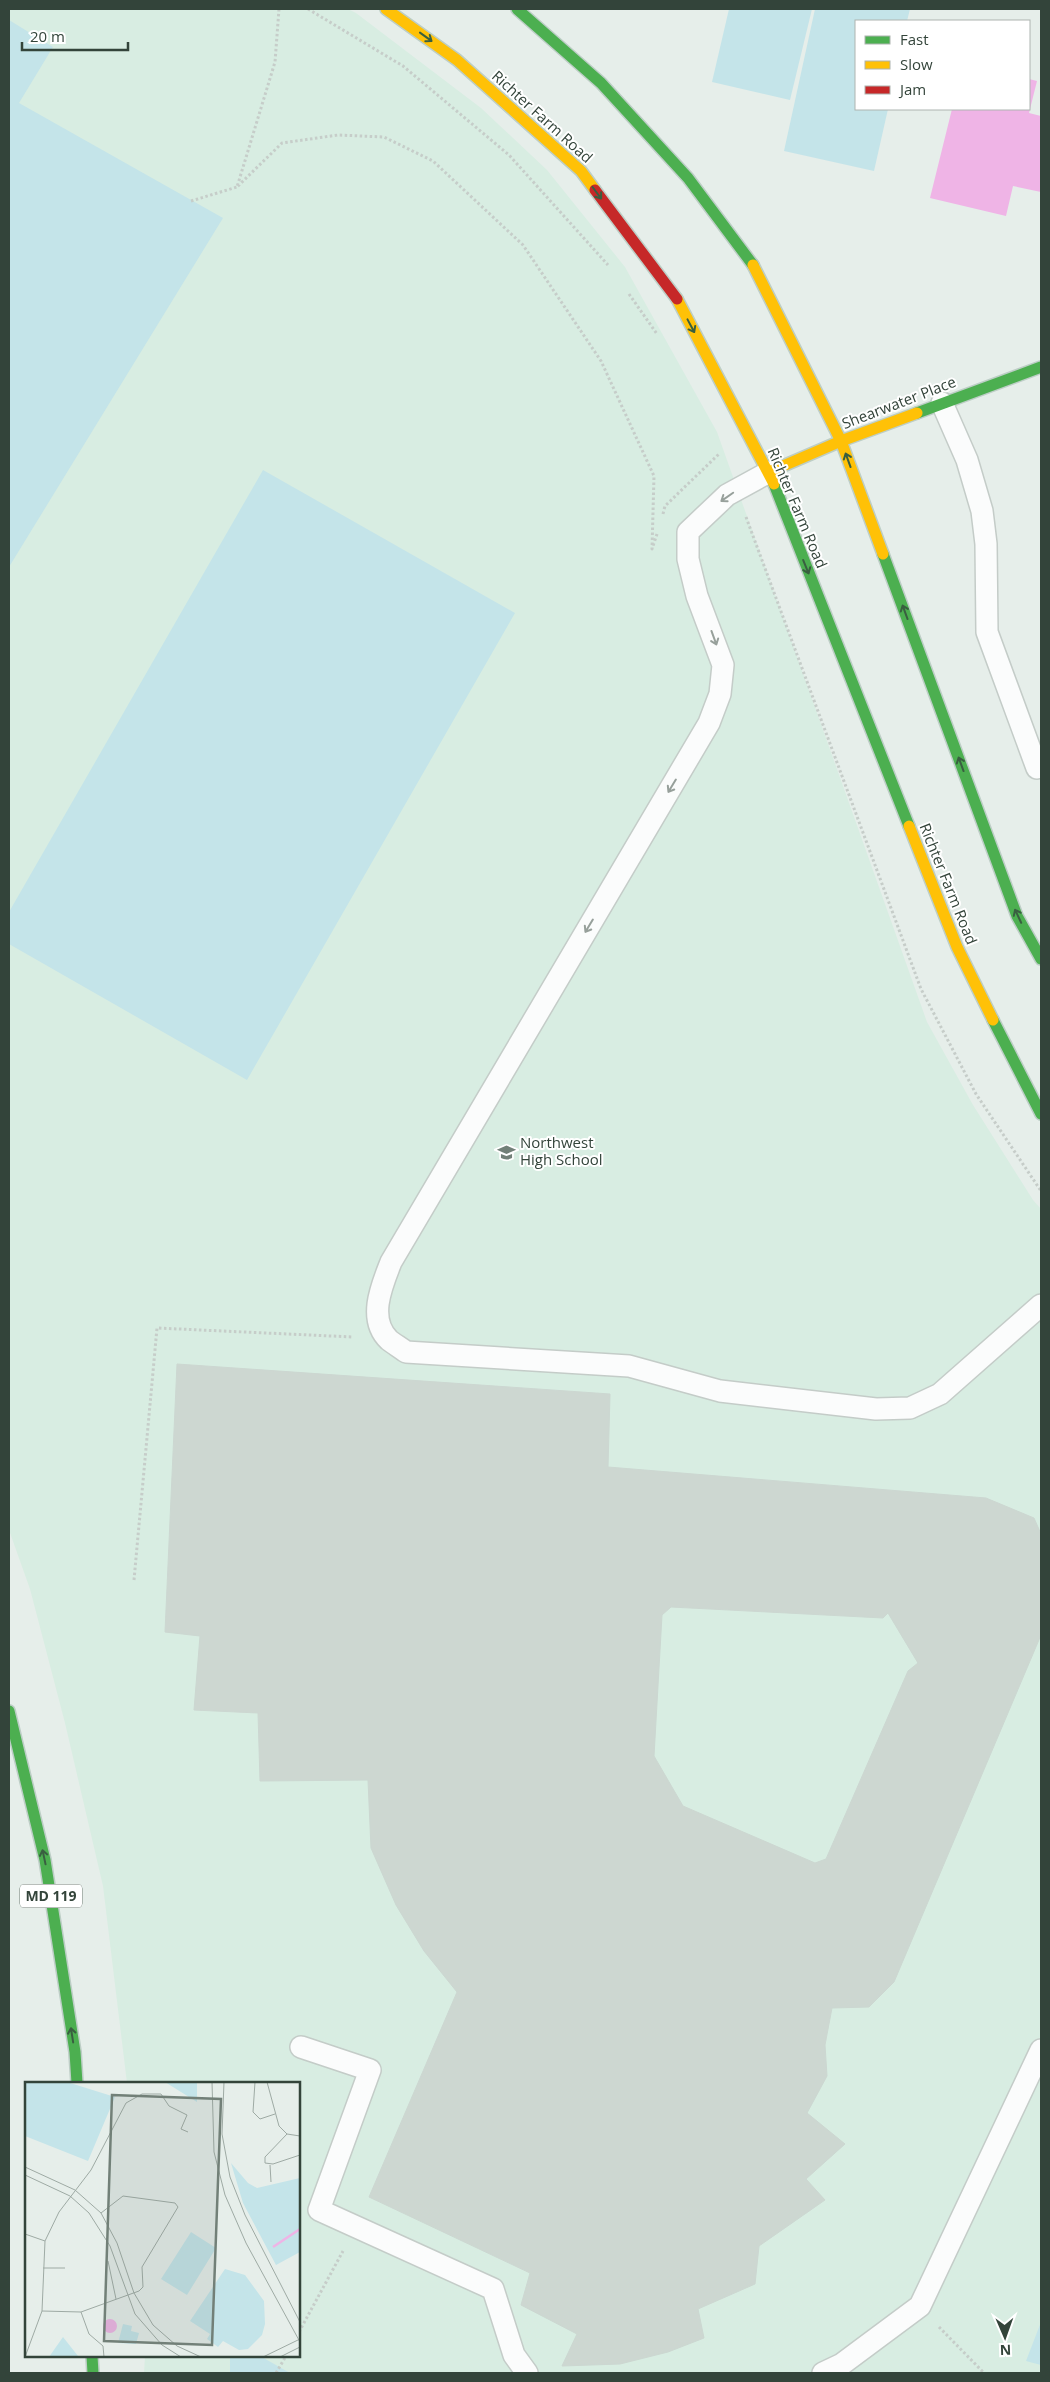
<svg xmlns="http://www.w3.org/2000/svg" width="1050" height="2382" viewBox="0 0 1050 2382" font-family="'Open Sans',sans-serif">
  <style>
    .education { fill: #d8ede2 }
    .green { fill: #c4e4e9 }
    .water { fill: #efb4e6 }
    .building { fill: #cdd7d1; stroke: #ccd7d1; fill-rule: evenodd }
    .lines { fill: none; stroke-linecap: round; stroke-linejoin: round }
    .lane-casing { stroke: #c4ccc8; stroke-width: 24 }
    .fast-casing { stroke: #bdcec6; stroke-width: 14 }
    .slow-casing { stroke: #bdcec6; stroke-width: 14 }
    .jam-casing { stroke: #bdcec6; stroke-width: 14 }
    .path { stroke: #c6cdc9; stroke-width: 3; stroke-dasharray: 2.5 2.5; stroke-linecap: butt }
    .lane { stroke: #fbfcfc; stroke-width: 21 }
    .fast { stroke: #4caf50; stroke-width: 11 }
    .slow { stroke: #ffc107; stroke-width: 11 }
    .jam { stroke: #c62828; stroke-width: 11 }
    .oneway { stroke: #395f40 }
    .oneway2 { stroke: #97a09b }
    .labels { text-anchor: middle; stroke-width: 4; stroke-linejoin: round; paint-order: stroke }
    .shield { fill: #fff; stroke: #707c75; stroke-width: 1 }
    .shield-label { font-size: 14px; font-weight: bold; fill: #33443a }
    .street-label { font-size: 15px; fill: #33443a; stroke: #fff }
    .poi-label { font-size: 15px; fill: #33443a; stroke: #fff; text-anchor: start }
    .inset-river { fill: none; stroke: #efb4e6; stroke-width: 2.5 }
    .inset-road { fill: none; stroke: #9eaaa4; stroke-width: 1 }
    .view { fill: #728078; fill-opacity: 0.15; stroke: #728078; stroke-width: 2.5 }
    .inset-edge { fill: none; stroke: #33443a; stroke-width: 2.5 }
  </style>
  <rect width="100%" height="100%" fill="#e6eeea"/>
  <!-- education -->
  <path class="education" d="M 9,9 L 348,9 L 356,13 L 481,108 L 547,170 L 625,267 L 717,432 L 927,1022 L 973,1105 L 1033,1200 L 1041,1209 L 1041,2373 L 144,2373 L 145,2356 L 299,2356 L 299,2083 L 127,2083 L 103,1886 L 65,1723 L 30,1589 L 9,1530 Z"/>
  <!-- green -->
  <g class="green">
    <path d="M 729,9 L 812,9 L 790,100 L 712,82 Z"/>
    <path d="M 815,9 L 910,9 L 907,21 L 856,21 L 856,109 L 888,109 L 874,171 L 784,151 Z"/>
    <path d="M 9,20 L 53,47 L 19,103 L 223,218 L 9,567 Z"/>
    <path d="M 263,470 L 515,613 L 247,1080 L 9,944 L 9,912 Z"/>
    <path d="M 1041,2322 L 1041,2365 L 1026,2361 Z"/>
    <path d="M 230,2356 L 260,2356 L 290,2373 L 230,2373 Z"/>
  </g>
  <!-- water -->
  <path class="water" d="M 1029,79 L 1037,81 L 1029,113 L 1041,116 L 1041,192 L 1013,186 L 1006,216 L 930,198 L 952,109 L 1029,109 Z"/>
  <!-- building -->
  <path class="building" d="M 177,1364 L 610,1394 L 608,1467 L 986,1498 L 1034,1518 L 1041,1534 L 1041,1635 L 894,1982 L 869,2007 L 832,2008 L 825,2045 L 827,2076 L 807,2113 L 845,2144 L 806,2179 L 825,2200 L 759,2246 L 755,2284 L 698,2309 L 704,2338 L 668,2352 L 620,2364 L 562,2366 L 577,2334 L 521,2305 L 530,2273 L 369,2197 L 457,1992 L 424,1951 L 396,1905 L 371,1848 L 368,1780 L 260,1781 L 258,1713 L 194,1710 L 200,1636 L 165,1632 ZM 671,1607 L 883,1618 L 888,1613 L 918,1663 L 908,1671 L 826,1859 L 815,1863 L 683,1806 L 654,1756 L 662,1615 Z"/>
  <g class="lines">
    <defs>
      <g id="lane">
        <path d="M 942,403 L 967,460 L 982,511 L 986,544 L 987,632 L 1037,768"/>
        <path d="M 769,472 L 727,495 L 688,532 L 688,559 L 697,596 L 723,665 L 720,694 L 709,723 L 391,1262 C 382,1285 367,1319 389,1340 C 394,1344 401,1348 406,1352 L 629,1366 L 720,1391 L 876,1409 L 910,1408 L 940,1394 L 1041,1305"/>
        <path d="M 301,2047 L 370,2070 L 319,2210 L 493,2289 L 514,2355 L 527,2373"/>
        <path d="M 823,2373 L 842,2364 L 920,2306 L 1041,2050"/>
      </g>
      <g id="fast">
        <path d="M 517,9 L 601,83 L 688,178 L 753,265"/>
        <path d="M 917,413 L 1041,367"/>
        <path d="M 774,484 L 909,826"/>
        <path d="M 883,554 L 1017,916 L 1041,959"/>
        <path d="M 993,1020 L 1041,1114"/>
        <path d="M 9,1711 L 45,1860 L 75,2052 L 77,2083"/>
        <path d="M 92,2356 L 93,2373"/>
      </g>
      <g id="slow">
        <path d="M 386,9 L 457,60 L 581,171 L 595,190"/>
        <path d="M 753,265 L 841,441 L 883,554"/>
        <path d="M 677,299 L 774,484"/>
        <path d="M 769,472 L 841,441 L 917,413"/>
        <path d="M 909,826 L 957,947 L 993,1020"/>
      </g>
      <path id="jam" d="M 595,190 L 677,299"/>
    </defs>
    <!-- lane casing -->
    <use href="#lane" class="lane-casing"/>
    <!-- fast casing -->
    <use href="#fast" class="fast-casing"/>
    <!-- slow casing -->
    <use href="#slow" class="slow-casing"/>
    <!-- jam casing -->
    <use href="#jam" class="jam-casing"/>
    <!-- path -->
    <g class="path">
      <path d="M 279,9 L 275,62 L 237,187 L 282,143 L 338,135 L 384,137 L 433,161 L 523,245 L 601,361 L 654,476 L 652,549 L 657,534"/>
      <path d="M 308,9 L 403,66 L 509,155 L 608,265"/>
      <path d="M 191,201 L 237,187"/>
      <path d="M 629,294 L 657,334"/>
      <path d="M 663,514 L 665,506 L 720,453"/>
      <path d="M 746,517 L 921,989 L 976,1094 L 1041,1191"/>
      <path d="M 134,1580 L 157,1328 L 353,1337"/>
      <path d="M 939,2327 L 984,2373"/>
      <path d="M 299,2332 L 343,2251"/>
      <path d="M 276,2373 L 286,2356"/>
    </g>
    <!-- lane -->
    <use href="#lane" class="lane"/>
    <!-- fast -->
    <use href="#fast" class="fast"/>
    <!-- slow -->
    <use href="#slow" class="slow"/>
    <!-- jam -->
    <use href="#jam" class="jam"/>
  </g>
  <!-- one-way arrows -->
  <defs><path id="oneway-shaft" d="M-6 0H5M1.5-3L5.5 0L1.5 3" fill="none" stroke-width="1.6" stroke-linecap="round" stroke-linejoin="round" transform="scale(1.25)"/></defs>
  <g class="oneway">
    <use href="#oneway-shaft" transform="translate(426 37) rotate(36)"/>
    <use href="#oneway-shaft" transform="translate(597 193) rotate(53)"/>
    <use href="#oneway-shaft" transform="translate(691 326) rotate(62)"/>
    <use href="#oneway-shaft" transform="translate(848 460) rotate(-110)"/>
    <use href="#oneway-shaft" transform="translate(806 567) rotate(68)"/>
    <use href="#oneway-shaft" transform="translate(905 612) rotate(-110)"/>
    <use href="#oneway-shaft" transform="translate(961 764) rotate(-110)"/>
    <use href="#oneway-shaft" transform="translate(1018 916) rotate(-115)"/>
    <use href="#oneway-shaft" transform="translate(44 1857) rotate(-102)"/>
    <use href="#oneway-shaft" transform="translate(72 2035) rotate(-99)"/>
  </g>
  <g class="oneway2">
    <use href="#oneway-shaft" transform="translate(727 497) rotate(145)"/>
    <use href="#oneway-shaft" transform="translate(714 638) rotate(70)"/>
    <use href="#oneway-shaft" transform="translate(672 786) rotate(121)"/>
    <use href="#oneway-shaft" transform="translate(589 926) rotate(121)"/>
  </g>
  <!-- icons -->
  <defs>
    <symbol id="school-bare" viewBox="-9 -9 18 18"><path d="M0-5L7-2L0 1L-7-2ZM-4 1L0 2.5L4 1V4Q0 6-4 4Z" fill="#728078" stroke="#fff" stroke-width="2.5" paint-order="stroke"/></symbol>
  </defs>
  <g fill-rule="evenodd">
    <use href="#school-bare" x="494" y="1140" width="25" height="25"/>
  </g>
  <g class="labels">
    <!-- shield labels -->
    <rect class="shield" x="20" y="1884.5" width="62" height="23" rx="4"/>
    <g class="shield-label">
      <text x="51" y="1901">MD 119</text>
    </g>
    <!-- street labels -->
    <g class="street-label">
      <text transform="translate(542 117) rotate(42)" y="5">Richter Farm Road</text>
      <text transform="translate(899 403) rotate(-21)" y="5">Shearwater Place</text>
      <text transform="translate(797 508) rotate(67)" y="5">Richter Farm Road</text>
      <text transform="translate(948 884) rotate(68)" y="5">Richter Farm Road</text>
    </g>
    <!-- poi labels -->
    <g class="poi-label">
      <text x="520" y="1148">Northwest<tspan x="520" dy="17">High School</tspan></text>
    </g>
  </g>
  <!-- overview -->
  <g transform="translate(25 2082)">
    <rect width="275" height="275" fill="#e6eeea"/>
    <path d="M 0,0 L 42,0 L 90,15 L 63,79 L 0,54 ZM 140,0 L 172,0 L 172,20 ZM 206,81 L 223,101 L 232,106 L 275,96 L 275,170 L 251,183 L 218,121 ZM 166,150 L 191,166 L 162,213 L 136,197 ZM 200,187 L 220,193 L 239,219 L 240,242 L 237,253 L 223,267 L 214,268 L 198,259 L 193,265 L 182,257 L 185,252 L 165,239 ZM 98,242 L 107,244 L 106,249 L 114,251 L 111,262 L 93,261 ZM 38,255 L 53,274 L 54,275 L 24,275 Z" fill="#c4e4e9"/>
    <path d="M78 244a7 7 0 1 1 14 0a7 7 0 1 1-14 0Z" fill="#efb4e6"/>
    <path class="inset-river" d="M 248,165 L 275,147"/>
    <path class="inset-road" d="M 187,0 L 189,70 L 200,113 L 221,161 L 275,260M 199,0 L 197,52 L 205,95 L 220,133 L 275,240M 230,0 L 228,30 L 235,37 L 250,32M 242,0 L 254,44 L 262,52 L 275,54M 262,52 L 240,75 L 240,81 L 248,82 L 275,73M 245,83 L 246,100M 0,85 L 50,108 L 76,131 L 92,161 L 109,211 L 128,243 L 152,264 L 176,275M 0,93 L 45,114 L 64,131 L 85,164 L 110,232 L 137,263 L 156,275M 0,152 L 20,159M 83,179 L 91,217M 18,186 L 40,186M 17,229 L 56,230 L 114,209 L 118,205 L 117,185 L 153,125 L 150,121 L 98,114 L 76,131M 56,230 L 64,252 L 78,264 L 79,275M 0,275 L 17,229 L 20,159 L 34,130 L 66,88 L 101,21 L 117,12 L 136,12 L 144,24 L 162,33 L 156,47 L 163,50M 238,275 L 275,257M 255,275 L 275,265"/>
    <path class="view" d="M 87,13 L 196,17 L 187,263 L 79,259 Z"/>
    <rect width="275" height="275" class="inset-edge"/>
  </g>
  <!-- border -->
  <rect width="1050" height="2382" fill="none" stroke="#33443a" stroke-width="20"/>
  <!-- legend -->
  <rect x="855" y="20" width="175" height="90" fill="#ffffff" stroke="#adb4b0"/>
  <rect x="865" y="36" width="25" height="8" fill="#4caf50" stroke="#adb4b0"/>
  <text x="900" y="45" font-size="15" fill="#33443a">Fast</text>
  <rect x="865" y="61" width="25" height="8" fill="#ffc107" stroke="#adb4b0"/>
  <text x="900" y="70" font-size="15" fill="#33443a">Slow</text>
  <rect x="865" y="86" width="25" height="8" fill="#c62828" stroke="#adb4b0"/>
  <text x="900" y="95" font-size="15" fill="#33443a">Jam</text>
  <!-- north arrow -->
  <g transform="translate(1005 2337) rotate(178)" stroke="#ffffff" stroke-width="4" paint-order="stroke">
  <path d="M0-4L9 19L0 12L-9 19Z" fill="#33443a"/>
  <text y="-8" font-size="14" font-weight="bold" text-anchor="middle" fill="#33443a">N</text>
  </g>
  <!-- scale -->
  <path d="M22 42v8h106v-8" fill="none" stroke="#33443a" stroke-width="2.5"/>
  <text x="30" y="42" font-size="15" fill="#33443a" stroke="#ffffff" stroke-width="4" paint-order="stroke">20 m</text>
</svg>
